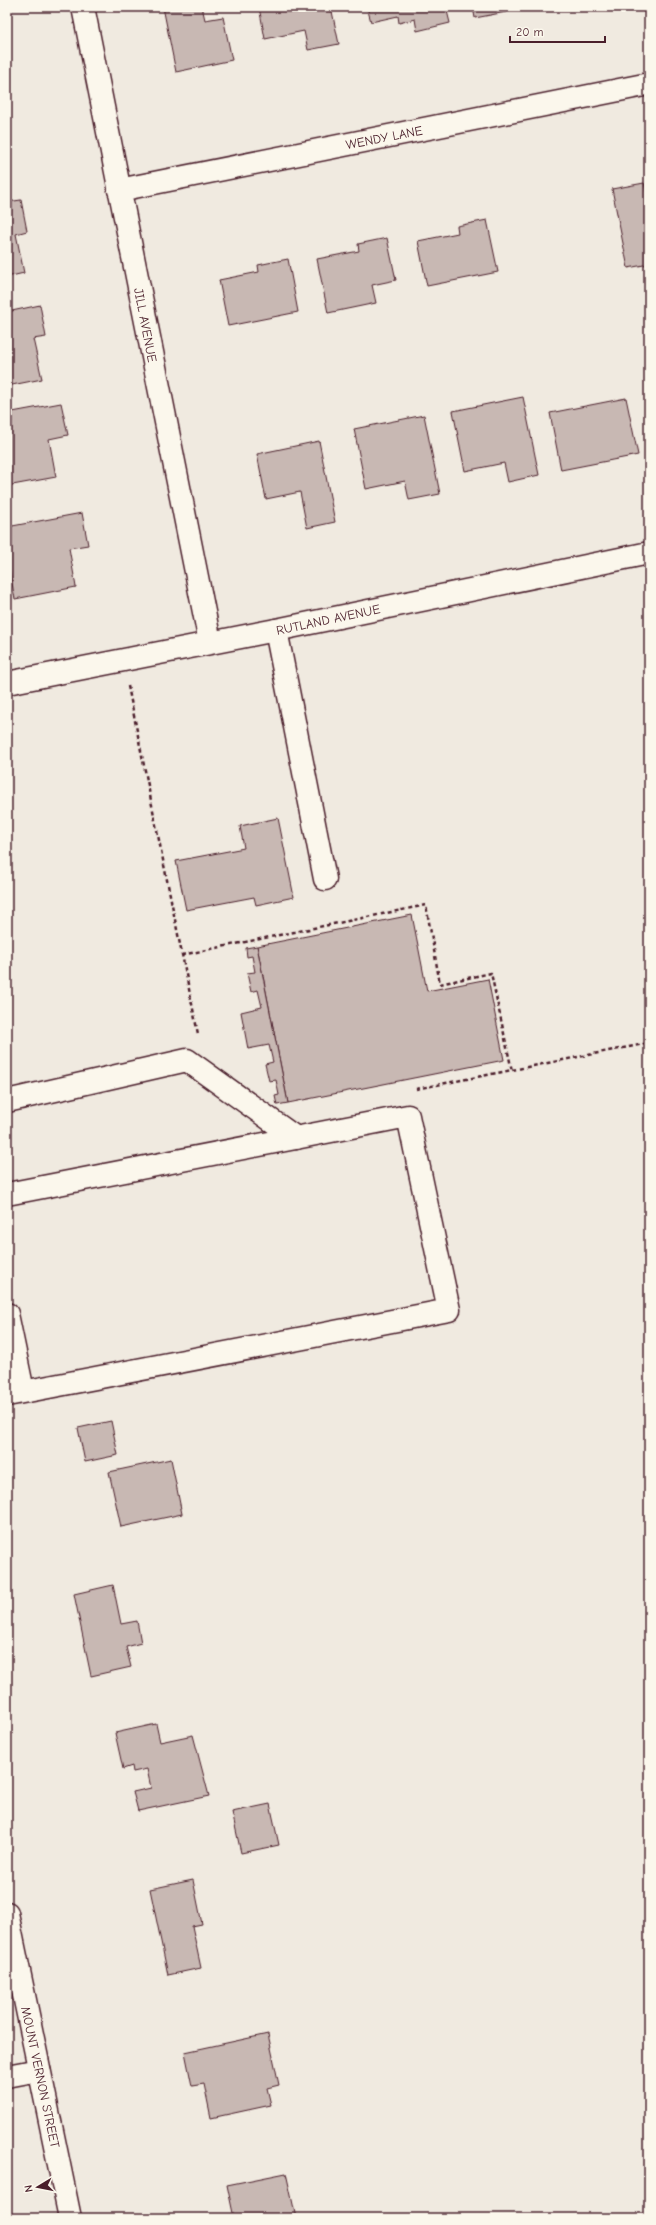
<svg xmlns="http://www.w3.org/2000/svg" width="656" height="2225" viewBox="0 0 656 2225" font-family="'Comic Neue',sans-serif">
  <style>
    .building { fill: #c8b8b3; stroke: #4a1f2b }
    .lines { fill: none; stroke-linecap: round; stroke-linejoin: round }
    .minor-casing { stroke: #4a1f2b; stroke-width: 25 }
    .path { stroke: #4a1f2b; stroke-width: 2.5; stroke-dasharray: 4 3; stroke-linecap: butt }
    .minor { stroke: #fbf7ec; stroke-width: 22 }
    .labels { text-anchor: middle; stroke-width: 4; stroke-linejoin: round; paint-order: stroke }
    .street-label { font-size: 13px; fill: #4a1f2b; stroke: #fbf7ec }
  </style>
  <rect width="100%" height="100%" fill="#f0eae0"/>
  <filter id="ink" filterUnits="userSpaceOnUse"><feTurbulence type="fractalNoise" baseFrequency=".025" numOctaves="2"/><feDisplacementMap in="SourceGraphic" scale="8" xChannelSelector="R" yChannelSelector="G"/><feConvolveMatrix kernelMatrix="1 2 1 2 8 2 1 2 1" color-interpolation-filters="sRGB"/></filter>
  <g filter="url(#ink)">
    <!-- building -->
    <g class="building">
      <path d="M 163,7 L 202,7 L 205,20 L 223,17 L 232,60 L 176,72 Z"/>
      <path d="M 259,7 L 331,7 L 339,44 L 308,50 L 304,31 L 265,39 Z"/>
      <path d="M 367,7 L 446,7 L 450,23 L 417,31 L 415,19 L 399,23 L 398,16 L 371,22 Z"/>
      <path d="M 473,7 L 505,7 L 506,12 L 475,18 Z"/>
      <path d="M 644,183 L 649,202 L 649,264 L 628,268 L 612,189 Z"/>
      <path d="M 21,200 L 27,231 L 16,234 L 24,273 L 7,277 L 7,202 Z"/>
      <path d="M 487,220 L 498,272 L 427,286 L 418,241 L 458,233 L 457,226 Z"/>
      <path d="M 387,238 L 396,280 L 372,285 L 376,303 L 328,313 L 317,259 L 359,251 L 358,244 Z"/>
      <path d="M 288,259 L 298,312 L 228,326 L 219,280 L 259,272 L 258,265 Z"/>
      <path d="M 40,305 L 46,337 L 33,339 L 42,379 L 7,386 L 7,312 Z"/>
      <path d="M 523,397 L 539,475 L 508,482 L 504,463 L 465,471 L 453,411 Z"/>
      <path d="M 626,398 L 638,455 L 561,470 L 550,413 Z"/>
      <path d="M 61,403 L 68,435 L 49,439 L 56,477 L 7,486 L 7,413 Z"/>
      <path d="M 424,415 L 440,494 L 409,500 L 405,481 L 366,489 L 354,429 Z"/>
      <path d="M 319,441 L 335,522 L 307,528 L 300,492 L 266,499 L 257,454 Z"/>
      <path d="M 82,513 L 88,545 L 69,548 L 76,587 L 15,599 L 7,557 L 7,527 Z"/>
      <path d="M 278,818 L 294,897 L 256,905 L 254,897 L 186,910 L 176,861 L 244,848 L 240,826 Z"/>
      <path d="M 412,915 L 427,991 L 488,979 L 504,1060 L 288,1103 L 257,946 Z"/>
      <path d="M 257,946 L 288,1103 L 277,1105 L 275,1096 L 279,1095 L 276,1080 L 269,1081 L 265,1064 L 273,1062 L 269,1045 L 248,1049 L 241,1012 L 262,1007 L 258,990 L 251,992 L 247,973 L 255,972 L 252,956 L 247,957 L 246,948 Z"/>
      <path d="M 111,1421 L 118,1455 L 85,1462 L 78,1428 Z"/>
      <path d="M 171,1459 L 182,1514 L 121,1527 L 109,1472 Z"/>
      <path d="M 113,1585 L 121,1624 L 137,1621 L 141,1643 L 126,1647 L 131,1667 L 91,1676 L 74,1594 Z"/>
      <path d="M 156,1724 L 160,1742 L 193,1735 L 209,1796 L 138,1811 L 133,1792 L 151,1788 L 147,1769 L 133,1772 L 132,1766 L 123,1769 L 115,1733 Z"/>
      <path d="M 270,1804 L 279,1845 L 241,1853 L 232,1812 Z"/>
      <path d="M 193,1880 L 202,1924 L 192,1926 L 201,1968 L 168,1975 L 150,1889 Z"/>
      <path d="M 268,2034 L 279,2085 L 267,2088 L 271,2105 L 211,2118 L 204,2084 L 192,2086 L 185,2052 Z"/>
      <path d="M 286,2173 L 296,2218 L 234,2218 L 227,2185 Z"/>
    </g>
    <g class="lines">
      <defs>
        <g id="minor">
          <path d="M 83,7 L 210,642"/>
          <path d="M 119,190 L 649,84"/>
          <path d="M 276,630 L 325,879"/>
          <path d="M 7,683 L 276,630 L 649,553"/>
          <path d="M 7,1101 L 187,1060 L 296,1138"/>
          <path d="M 7,1194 L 408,1116 L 449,1310 L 7,1395"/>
          <path d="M 7,1314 L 23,1391"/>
          <path d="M 7,1913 L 70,2218"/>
          <path d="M 7,2076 L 39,2070"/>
        </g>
      </defs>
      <!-- minor casing -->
      <use href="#minor" class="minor-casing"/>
      <!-- path -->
      <g class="path">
        <path d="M 128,686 L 198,1034"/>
        <path d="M 182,955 L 426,905 L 440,984 L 491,973 L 512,1071"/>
        <path d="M 416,1089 L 649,1043"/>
      </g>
      <!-- minor -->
      <use href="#minor" class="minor"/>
    </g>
  </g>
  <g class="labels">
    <!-- street labels -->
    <g class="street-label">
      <text transform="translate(384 137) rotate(-11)" y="5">WENDY LANE</text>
      <text transform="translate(146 325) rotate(79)" y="5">JILL AVENUE</text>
      <text transform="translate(328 619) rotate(-12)" y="5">RUTLAND AVENUE</text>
      <text transform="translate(41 2077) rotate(78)" y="5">MOUNT VERNON STREET</text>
    </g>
  </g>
  <!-- margin -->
  <rect width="656" height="2225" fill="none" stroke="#fbf7ec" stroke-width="24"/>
  <rect x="12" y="12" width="632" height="2201" fill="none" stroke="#4a1f2b" stroke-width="1.5" filter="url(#ink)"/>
  <!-- north arrow -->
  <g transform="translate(38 2187) rotate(260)" stroke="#fbf7ec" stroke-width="3" paint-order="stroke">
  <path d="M0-3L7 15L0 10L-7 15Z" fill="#4a1f2b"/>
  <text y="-6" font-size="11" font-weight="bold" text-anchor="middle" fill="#4a1f2b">N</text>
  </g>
  <!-- scale -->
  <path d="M510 36v6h95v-6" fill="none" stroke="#4a1f2b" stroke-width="2"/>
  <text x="516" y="36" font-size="12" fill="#4a1f2b" stroke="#fbf7ec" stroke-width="3" paint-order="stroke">20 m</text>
</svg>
